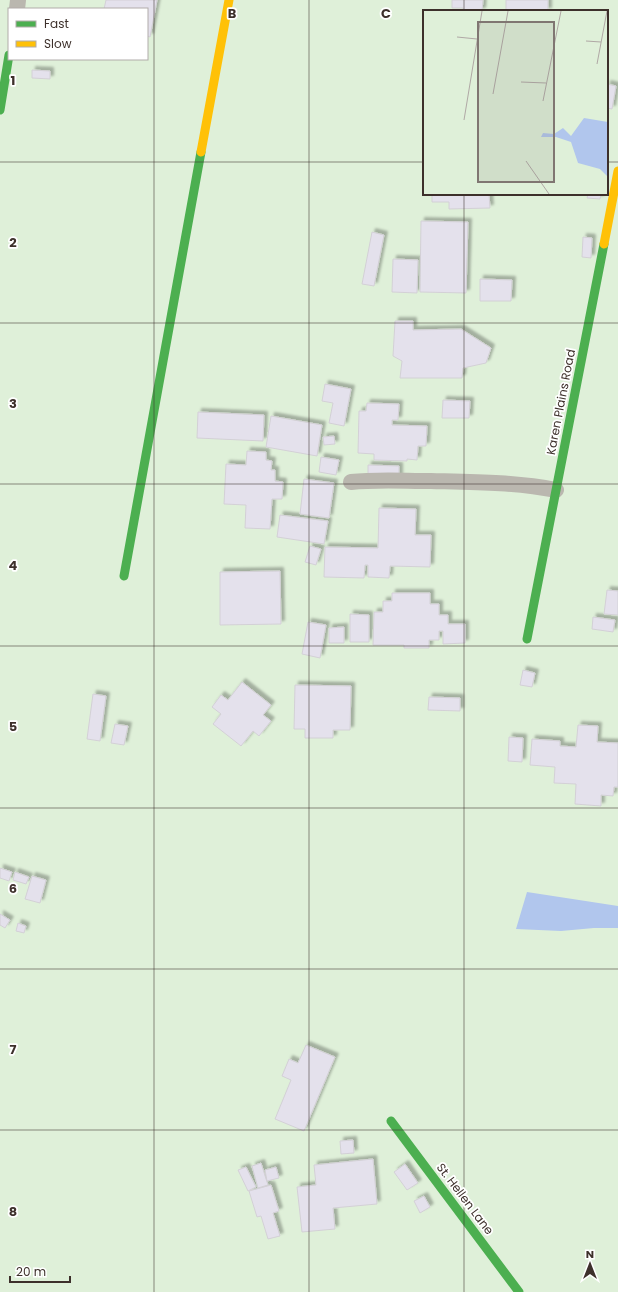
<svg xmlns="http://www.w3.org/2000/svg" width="618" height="1292" viewBox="0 0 618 1292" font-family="Poppins,sans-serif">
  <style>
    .green { fill: #dff0d9; fill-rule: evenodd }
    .water { fill: #b1c6ed }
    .building { fill: #e4e1ec; stroke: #d3d0d6; filter: url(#shadow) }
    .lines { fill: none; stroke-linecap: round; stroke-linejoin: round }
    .street { stroke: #bab7af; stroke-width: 16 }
    .fast { stroke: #4caf50; stroke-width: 9 }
    .slow { stroke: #ffc107; stroke-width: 9 }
    .grid { fill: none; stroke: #3d302b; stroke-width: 1; stroke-opacity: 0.55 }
    .labels { text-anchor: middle; stroke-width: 3.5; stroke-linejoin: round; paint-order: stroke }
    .street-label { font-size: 12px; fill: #3d302b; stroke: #fff }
    .inset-road { fill: none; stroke: #b0a8a5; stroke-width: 1 }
    .view { fill: #807672; fill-opacity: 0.15; stroke: #807672; stroke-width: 2 }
    .inset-edge { fill: none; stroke: #3d302b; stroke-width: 2 }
    .grid-label { font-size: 13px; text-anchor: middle; font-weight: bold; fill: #3d302b; stroke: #fff; stroke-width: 3.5; stroke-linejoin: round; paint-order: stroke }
  </style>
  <defs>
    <filter id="shadow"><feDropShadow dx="3.5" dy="-3.5" stdDeviation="1" flood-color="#0004"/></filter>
  </defs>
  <rect width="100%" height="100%" fill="#fcf8f6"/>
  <!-- green -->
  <path class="green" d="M 0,0 L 618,0 L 618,1292 L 0,1292 ZM 9,9 L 147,9 L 147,59 L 9,59 ZM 424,11 L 607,11 L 607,194 L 424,194 Z"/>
  <!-- water -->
  <path class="water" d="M 527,892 L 618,906 L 618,928 L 594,928 L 561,931 L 516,929 Z"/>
  <!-- building -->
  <g class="building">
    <path d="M 106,0 L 157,0 L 150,37 L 147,36 L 147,9 L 104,9 Z"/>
    <path d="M 452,0 L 483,0 L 482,11 L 463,11 L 463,8 L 452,8 Z"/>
    <rect x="506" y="0" width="42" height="11"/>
    <path d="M 32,70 L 50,71 L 50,79 L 32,78 Z"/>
    <path d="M 607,84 L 616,86 L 612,109 L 607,108 Z"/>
    <path d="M 432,194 L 489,194 L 490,208 L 449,209 L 449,202 L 432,202 Z"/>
    <path d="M 588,194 L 601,194 L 600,199 L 587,198 Z"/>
    <path d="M 421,221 L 468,222 L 466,293 L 420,292 Z"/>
    <path d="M 372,232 L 384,235 L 374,286 L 362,284 Z"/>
    <path d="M 583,237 L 592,238 L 591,258 L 582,257 Z"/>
    <path d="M 393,259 L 418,260 L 417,293 L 392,292 Z"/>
    <path d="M 480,279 L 512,280 L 511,301 L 480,301 Z"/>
    <path d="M 395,321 L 413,321 L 413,330 L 461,329 L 491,348 L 486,363 L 463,368 L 462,378 L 400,378 L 402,361 L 393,356 Z"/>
    <path d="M 325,384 L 351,389 L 344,426 L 329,423 L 333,403 L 322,401 Z"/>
    <path d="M 443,400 L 470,401 L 469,418 L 442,418 Z"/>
    <path d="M 367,403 L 399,404 L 398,420 L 392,420 L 392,425 L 427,426 L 426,446 L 418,446 L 417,460 L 407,459 L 407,461 L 374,460 L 374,454 L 358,453 L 359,411 L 366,411 Z"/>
    <path d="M 198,412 L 264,415 L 263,441 L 197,438 Z"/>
    <path d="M 271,416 L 322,425 L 317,456 L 266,447 Z"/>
    <path d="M 334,436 L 335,444 L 324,445 L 323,437 Z"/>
    <path d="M 247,451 L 266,452 L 266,460 L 272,461 L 271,470 L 275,470 L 275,481 L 283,482 L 282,499 L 272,499 L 270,529 L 245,528 L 246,505 L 224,504 L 226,464 L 246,465 Z"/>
    <path d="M 321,457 L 339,460 L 336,475 L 319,472 Z"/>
    <path d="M 368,465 L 399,466 L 399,478 L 368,477 Z"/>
    <path d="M 304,479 L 334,483 L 329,518 L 300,514 Z"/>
    <path d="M 379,508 L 416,509 L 415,535 L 431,535 L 430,567 L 390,566 L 389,578 L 368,577 L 368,565 L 365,565 L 364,578 L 324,577 L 325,547 L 378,548 Z"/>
    <path d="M 280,515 L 328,521 L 324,544 L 277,537 Z"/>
    <path d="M 310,546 L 321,549 L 316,565 L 305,562 Z"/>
    <path d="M 280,571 L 281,624 L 220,625 L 220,572 Z"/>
    <path d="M 607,590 L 618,591 L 618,615 L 604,614 Z"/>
    <path d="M 392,593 L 430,593 L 430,604 L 439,604 L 439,615 L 448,615 L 448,624 L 465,624 L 465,643 L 443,644 L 443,631 L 439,631 L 439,640 L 429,640 L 429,648 L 404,648 L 404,645 L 373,645 L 374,612 L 383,612 L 383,601 L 392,601 Z"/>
    <path d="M 350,614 L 369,615 L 369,642 L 350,642 Z"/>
    <path d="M 593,617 L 615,620 L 613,632 L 592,629 Z"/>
    <path d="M 308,622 L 326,625 L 320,658 L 302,654 Z"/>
    <path d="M 344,627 L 344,643 L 329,643 L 329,628 Z"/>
    <path d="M 523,670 L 535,673 L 532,687 L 520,685 Z"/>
    <path d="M 242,682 L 271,705 L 263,715 L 271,721 L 259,736 L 253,731 L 241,746 L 213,724 L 221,714 L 212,707 L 221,695 L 228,700 Z"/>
    <path d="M 295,685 L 351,686 L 350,730 L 333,730 L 333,738 L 305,738 L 305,729 L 294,729 Z"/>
    <path d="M 93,694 L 106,696 L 100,741 L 87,739 Z"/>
    <path d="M 429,697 L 460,698 L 460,711 L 428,710 Z"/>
    <path d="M 115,724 L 128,726 L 124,745 L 111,743 Z"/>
    <path d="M 578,725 L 598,726 L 597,742 L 618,743 L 618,787 L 614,787 L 613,796 L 601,795 L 601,806 L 575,804 L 576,784 L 554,783 L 555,767 L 530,765 L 532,739 L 560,741 L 560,746 L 576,747 Z"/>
    <path d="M 509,737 L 523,738 L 522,762 L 508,761 Z"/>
    <path d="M 0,868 L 12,872 L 9,881 L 0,878 Z"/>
    <path d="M 15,872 L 29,877 L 26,884 L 13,880 Z"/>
    <path d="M 32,876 L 46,880 L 40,903 L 25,899 Z"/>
    <path d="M 0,914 L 10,920 L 5,928 L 0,925 Z"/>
    <path d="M 18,923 L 26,926 L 24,933 L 16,931 Z"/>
    <path d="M 306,1045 L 335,1057 L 304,1131 L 275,1119 L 291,1080 L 282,1076 L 289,1059 L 298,1063 Z"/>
    <path d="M 353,1140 L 354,1153 L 341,1154 L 340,1141 Z"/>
    <path d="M 373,1159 L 377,1204 L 333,1208 L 335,1229 L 302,1232 L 297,1187 L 316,1185 L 314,1165 Z"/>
    <path d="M 261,1163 L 268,1185 L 258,1188 L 252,1166 Z"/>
    <path d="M 405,1164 L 418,1183 L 407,1190 L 394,1172 Z"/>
    <path d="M 246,1167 L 256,1187 L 248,1191 L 238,1170 Z"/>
    <path d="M 276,1167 L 279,1178 L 267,1181 L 265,1170 Z"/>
    <path d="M 271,1185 L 279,1211 L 273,1213 L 280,1236 L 268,1239 L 261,1216 L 257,1217 L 249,1191 Z"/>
    <path d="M 424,1196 L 430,1207 L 420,1213 L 414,1201 Z"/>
  </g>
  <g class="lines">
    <!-- street -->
    <g class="street">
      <path d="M 17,9 L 18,0"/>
      <path d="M 351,482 C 377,479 404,481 431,481 C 473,482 514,482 556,490"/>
    </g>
    <!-- fast -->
    <g class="fast">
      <path d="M 0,110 L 9,55"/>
      <path d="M 124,576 L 201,152"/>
      <path d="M 527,639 L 604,244"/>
      <path d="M 391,1121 L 519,1292"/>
    </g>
    <!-- slow -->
    <g class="slow">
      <path d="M 201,152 L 229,0"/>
      <path d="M 604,244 L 618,171"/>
    </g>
  </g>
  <!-- grid -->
  <path class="grid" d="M 154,0 L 154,1292M 309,0 L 309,1292M 464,0 L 464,11M 0,162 L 424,162M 607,162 L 618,162M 464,194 L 464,1292M 0,323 L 618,323M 0,484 L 618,484M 0,646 L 618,646M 0,808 L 618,808M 0,969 L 618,969M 0,1130 L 618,1130"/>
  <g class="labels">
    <!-- street labels -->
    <g class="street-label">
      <text transform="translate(561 402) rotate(-79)" y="4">Karen Plains Road</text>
      <text transform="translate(465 1199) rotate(53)" y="4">St. Hellen Lane</text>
    </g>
  </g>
  <!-- overview -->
  <g transform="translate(423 10)">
    <rect width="185" height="185" fill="#fcf8f6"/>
    <path d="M 0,1 L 185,1 L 185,184 L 0,184 Z" fill="#dff0d9"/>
    <path d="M 161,108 L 185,112 L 185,167 L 177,159 L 155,153 L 148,132 L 133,127 L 118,127 L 120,123 L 131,124 L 140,118 L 148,126 Z" fill="#b1c6ed"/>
    <path class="inset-road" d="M 34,27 L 54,29M 163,31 L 178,32M 174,54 L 184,1M 98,72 L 123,73M 70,84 L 85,1M 120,91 L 138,1M 41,110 L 59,1M 103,151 L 126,184"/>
    <path class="view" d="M 55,12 L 131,12 L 131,172 L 55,172 Z"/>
    <rect width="185" height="185" class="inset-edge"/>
  </g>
  <g class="grid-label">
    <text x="232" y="18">B</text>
    <text x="386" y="18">C</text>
    <text x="13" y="85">1</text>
    <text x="13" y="247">2</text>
    <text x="13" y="408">3</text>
    <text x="13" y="570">4</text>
    <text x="13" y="731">5</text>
    <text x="13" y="893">6</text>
    <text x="13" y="1054">7</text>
    <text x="13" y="1216">8</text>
  </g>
  <!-- legend -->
  <rect x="8" y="8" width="140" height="52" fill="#ffffff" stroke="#b1acaa"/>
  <rect x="16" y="21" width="20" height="6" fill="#4caf50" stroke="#b1acaa"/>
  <text x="44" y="28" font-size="12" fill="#3d302b">Fast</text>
  <rect x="16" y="41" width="20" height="6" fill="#ffc107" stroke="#b1acaa"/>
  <text x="44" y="48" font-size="12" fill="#3d302b">Slow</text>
  <!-- north arrow -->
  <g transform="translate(590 1264)" stroke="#ffffff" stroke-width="3" paint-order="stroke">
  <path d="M0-3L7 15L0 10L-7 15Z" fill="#3d302b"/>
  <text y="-6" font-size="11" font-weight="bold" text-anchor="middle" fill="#3d302b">N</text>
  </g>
  <!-- scale -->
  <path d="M10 1276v6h60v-6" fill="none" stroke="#3d302b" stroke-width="2"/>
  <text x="16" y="1276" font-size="12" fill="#3d302b" stroke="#ffffff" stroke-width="3" paint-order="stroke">20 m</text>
</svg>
